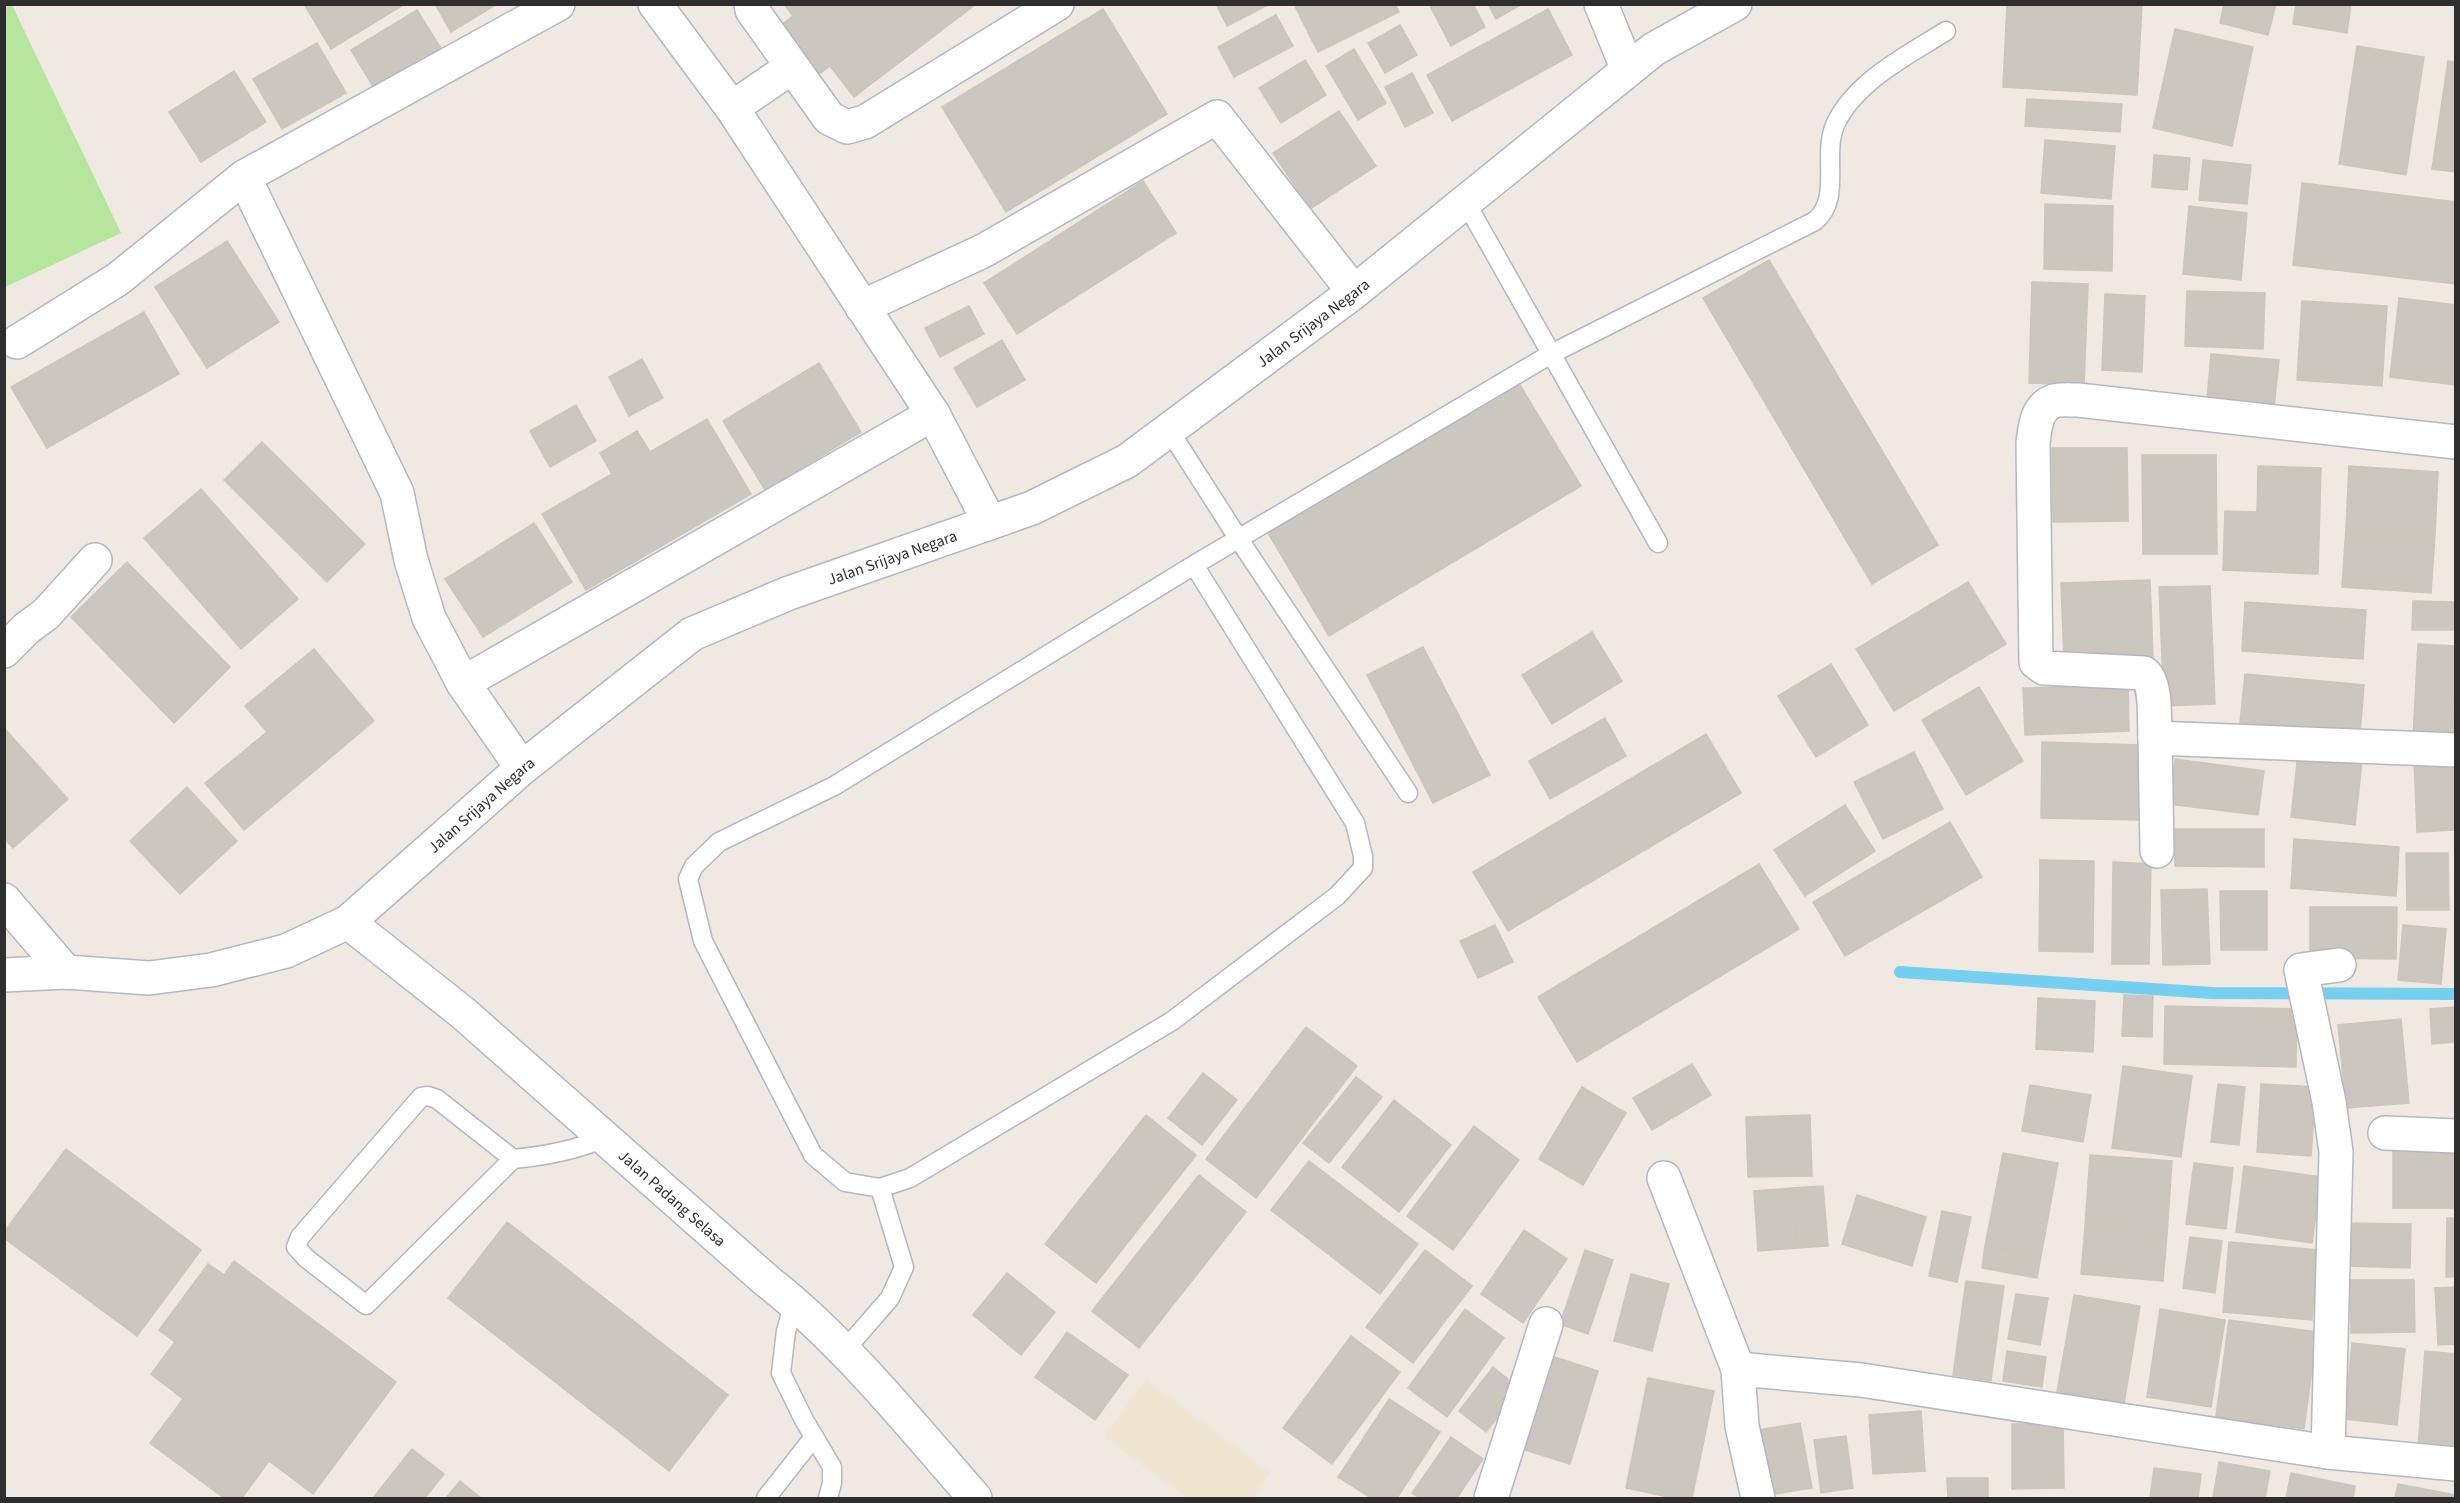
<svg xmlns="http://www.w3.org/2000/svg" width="2460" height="1503" viewBox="0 0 2460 1503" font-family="'Source Sans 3',sans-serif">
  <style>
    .education { fill: #f0e6d1 }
    .green { fill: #b6e59e }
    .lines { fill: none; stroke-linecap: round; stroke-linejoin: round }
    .stream { stroke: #75cff0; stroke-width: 12 }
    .building { fill: #cbc7bf; stroke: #cbc5ba; stroke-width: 1.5 }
    .lane-casing { stroke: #b4b7c1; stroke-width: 21 }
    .street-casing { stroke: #b4b7c1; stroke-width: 36 }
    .secondary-casing { stroke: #b4b7c1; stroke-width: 36 }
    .lane { stroke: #fff; stroke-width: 18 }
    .street { stroke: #fff; stroke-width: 33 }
    .secondary { stroke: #fff; stroke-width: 33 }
    .labels { text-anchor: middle; stroke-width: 4.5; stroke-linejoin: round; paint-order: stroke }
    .street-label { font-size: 16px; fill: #2e2e2e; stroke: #fff }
  </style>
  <rect width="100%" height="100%" fill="#efe9e1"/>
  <!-- education -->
  <path class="education" d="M 1146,1380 L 1270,1473 L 1252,1498 L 1188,1498 L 1104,1437 Z"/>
  <!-- green -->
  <path class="green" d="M 4,5 L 12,5 L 121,233 L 5,287 Z"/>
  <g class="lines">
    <!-- stream -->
    <path class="stream" d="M 1900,972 L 2212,993 L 2456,994"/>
  </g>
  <!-- building -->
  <g class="building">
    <path d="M 304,4 L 405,4 L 331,49 Z"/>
    <path d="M 435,4 L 497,4 L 451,32 Z"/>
    <path d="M 784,4 L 976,4 L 854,97 L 830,66 L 814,78 L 777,28 L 793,16 Z"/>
    <path d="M 1216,4 L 1270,4 L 1227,26 Z"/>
    <path d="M 1294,4 L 1395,4 L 1399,12 L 1318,52 Z"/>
    <path d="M 1429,4 L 1473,4 L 1485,27 L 1451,46 Z"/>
    <path d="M 1488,4 L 1522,4 L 1496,19 Z"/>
    <path d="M 2007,4 L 2142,4 L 2137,95 L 2003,87 Z"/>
    <path d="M 2224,4 L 2276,4 L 2268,35 L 2220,23 Z"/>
    <path d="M 2296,4 L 2351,4 L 2347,33 L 2293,24 Z"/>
    <path d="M 1103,9 L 1167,114 L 1006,212 L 942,107 Z"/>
    <path d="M 1548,9 L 1572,55 L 1452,121 L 1427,75 Z"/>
    <path d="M 417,10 L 442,50 L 375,90 L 351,50 Z"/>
    <path d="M 1276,15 L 1293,46 L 1234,77 L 1218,47 Z"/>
    <path d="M 1400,25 L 1417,55 L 1385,73 L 1368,43 Z"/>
    <path d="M 2175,29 L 2253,47 L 2232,146 L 2153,128 Z"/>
    <path d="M 317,43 L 346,93 L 282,129 L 253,79 Z"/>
    <path d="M 2357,46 L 2424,57 L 2406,175 L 2339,164 Z"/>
    <path d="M 1354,49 L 1386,103 L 1358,120 L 1326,66 Z"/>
    <path d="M 1305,60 L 1326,95 L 1281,123 L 1259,88 Z"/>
    <path d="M 2448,61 L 2456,62 L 2456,172 L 2432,169 Z"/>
    <path d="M 234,71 L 266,122 L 201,162 L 169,112 Z"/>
    <path d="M 1412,73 L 1433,113 L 1405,127 L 1385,87 Z"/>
    <path d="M 2027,99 L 2122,104 L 2120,132 L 2025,126 Z"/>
    <path d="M 1339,111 L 1376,166 L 1310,209 L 1273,153 Z"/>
    <path d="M 2045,140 L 2115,146 L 2111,199 L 2041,193 Z"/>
    <path d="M 2154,155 L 2190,158 L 2187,190 L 2152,187 Z"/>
    <path d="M 2203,160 L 2251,165 L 2247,204 L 2199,200 Z"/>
    <path d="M 1143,181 L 1176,233 L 1017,334 L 984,283 Z"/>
    <path d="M 2302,183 L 2456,202 L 2456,284 L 2293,265 Z"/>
    <path d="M 2045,204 L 2113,206 L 2112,271 L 2044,269 Z"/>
    <path d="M 2189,206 L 2247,213 L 2241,280 L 2183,274 Z"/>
    <path d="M 227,241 L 279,322 L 207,368 L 155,287 Z"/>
    <path d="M 1769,260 L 1938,545 L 1872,584 L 1703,298 Z"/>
    <path d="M 2032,282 L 2088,284 L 2084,385 L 2029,383 Z"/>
    <path d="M 2187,291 L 2265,293 L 2263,349 L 2185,346 Z"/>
    <path d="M 2105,294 L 2145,296 L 2142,372 L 2102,370 Z"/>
    <path d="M 2399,298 L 2456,305 L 2456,385 L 2390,377 Z"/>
    <path d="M 2302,301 L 2387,306 L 2382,386 L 2297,380 Z"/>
    <path d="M 969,306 L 984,334 L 940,357 L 925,328 Z"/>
    <path d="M 144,312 L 179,374 L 47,448 L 11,387 Z"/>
    <path d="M 1002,340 L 1025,380 L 977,407 L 954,368 Z"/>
    <path d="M 2211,354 L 2279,360 L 2274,408 L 2207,400 Z"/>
    <path d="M 642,359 L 663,398 L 629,416 L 609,377 Z"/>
    <path d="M 819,363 L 861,432 L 765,490 L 723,421 Z"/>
    <path d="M 1520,385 L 1581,486 L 1329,636 L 1268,533 Z"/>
    <path d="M 576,405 L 596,441 L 550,467 L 530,431 Z"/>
    <path d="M 707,419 L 751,494 L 586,590 L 542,514 L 612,474 L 600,453 L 637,431 L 650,452 Z"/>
    <path d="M 262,442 L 365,544 L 327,582 L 224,480 Z"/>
    <path d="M 2052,448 L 2127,448 L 2128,521 L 2053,522 Z"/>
    <path d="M 2142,455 L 2216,455 L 2217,554 L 2143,554 Z"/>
    <path d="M 2258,466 L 2321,468 L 2318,574 L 2223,570 L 2225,511 L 2257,512 Z"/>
    <path d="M 2349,466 L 2438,472 L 2435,534 L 2346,528 Z"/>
    <path d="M 201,489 L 298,599 L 241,649 L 144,538 Z"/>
    <path d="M 534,523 L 572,582 L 483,637 L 445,579 Z"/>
    <path d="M 2346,528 L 2435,534 L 2431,593 L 2342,587 Z"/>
    <path d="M 127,562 L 230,667 L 174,723 L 71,617 Z"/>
    <path d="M 2150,580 L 2153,657 L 2064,660 L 2061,583 Z"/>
    <path d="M 1968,582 L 2006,644 L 1894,711 L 1856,649 Z"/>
    <path d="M 2210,586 L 2215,704 L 2164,706 L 2159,587 Z"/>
    <path d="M 2413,601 L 2456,602 L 2456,630 L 2412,630 Z"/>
    <path d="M 2245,602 L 2366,610 L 2363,659 L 2242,651 Z"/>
    <path d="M 1592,632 L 1622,681 L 1552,724 L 1522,675 Z"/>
    <path d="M 2418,644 L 2456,646 L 2453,741 L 2413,739 Z"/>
    <path d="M 1423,647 L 1490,775 L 1433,803 L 1367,675 Z"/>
    <path d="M 314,649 L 374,721 L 244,830 L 205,783 L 267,732 L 245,706 Z"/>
    <path d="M 1831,664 L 1868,725 L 1816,757 L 1778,696 Z"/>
    <path d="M 2245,674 L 2364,685 L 2360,734 L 2240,723 Z"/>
    <path d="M 2128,685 L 2129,731 L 2025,735 L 2023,688 Z"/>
    <path d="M 1979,687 L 2023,761 L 1966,795 L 1922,720 Z"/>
    <path d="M 1605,718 L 1626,756 L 1550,799 L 1529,761 Z"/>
    <path d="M 4,728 L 68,799 L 13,848 L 4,838 Z"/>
    <path d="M 1706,734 L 1741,793 L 1508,931 L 1473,872 Z"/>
    <path d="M 2042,742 L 2141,745 L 2140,820 L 2041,818 Z"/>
    <path d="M 1914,752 L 1943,809 L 1883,839 L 1854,782 Z"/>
    <path d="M 2298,754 L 2362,762 L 2355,825 L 2291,817 Z"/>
    <path d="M 2456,756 L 2456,830 L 2417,832 L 2414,758 Z"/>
    <path d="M 2175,759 L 2264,771 L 2258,815 L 2169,804 Z"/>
    <path d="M 187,787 L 237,841 L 180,894 L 130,841 Z"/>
    <path d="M 1845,805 L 1875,851 L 1805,896 L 1774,850 Z"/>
    <path d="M 1950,822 L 1982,877 L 1845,956 L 1813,902 Z"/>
    <path d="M 2175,829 L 2264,829 L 2264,867 L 2175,866 Z"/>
    <path d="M 2294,839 L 2399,847 L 2396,896 L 2291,888 Z"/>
    <path d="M 2406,853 L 2448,853 L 2449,910 L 2407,910 Z"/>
    <path d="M 2040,860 L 2094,861 L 2093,952 L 2039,951 Z"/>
    <path d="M 2113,862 L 2151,864 L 2149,964 L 2112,964 Z"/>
    <path d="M 1759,864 L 1799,929 L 1577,1062 L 1538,997 Z"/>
    <path d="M 2207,889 L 2210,964 L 2163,965 L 2161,890 Z"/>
    <path d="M 2220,891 L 2267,891 L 2267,950 L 2221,950 Z"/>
    <path d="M 2310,907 L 2397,907 L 2396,959 L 2310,958 Z"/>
    <path d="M 1495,925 L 1513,962 L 1478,978 L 1460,941 Z"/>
    <path d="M 2403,925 L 2446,929 L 2441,984 L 2398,980 Z"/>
    <path d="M 2124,995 L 2153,996 L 2152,1037 L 2122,1036 Z"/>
    <path d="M 2038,998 L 2095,1001 L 2093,1052 L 2036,1049 Z"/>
    <path d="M 2165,1006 L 2297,1009 L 2296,1067 L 2164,1064 Z"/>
    <path d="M 2456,1007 L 2456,1042 L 2432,1044 L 2430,1009 Z"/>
    <path d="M 2401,1019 L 2409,1103 L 2346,1108 L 2338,1025 Z"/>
    <path d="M 1306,1027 L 1357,1066 L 1256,1198 L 1206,1159 Z"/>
    <path d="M 1692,1064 L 1711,1095 L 1652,1130 L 1633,1098 Z"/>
    <path d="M 2123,1066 L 2192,1076 L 2181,1157 L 2112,1148 Z"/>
    <path d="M 1203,1073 L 1237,1100 L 1202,1145 L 1168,1118 Z"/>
    <path d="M 1356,1077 L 1382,1097 L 1329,1163 L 1303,1143 Z"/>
    <path d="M 2218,1084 L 2245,1087 L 2239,1145 L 2211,1142 Z"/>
    <path d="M 2261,1084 L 2316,1087 L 2311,1156 L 2257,1152 Z"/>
    <path d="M 2030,1085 L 2091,1095 L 2083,1142 L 2022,1131 Z"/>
    <path d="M 1582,1087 L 1626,1113 L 1583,1185 L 1539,1159 Z"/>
    <path d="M 1394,1100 L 1451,1145 L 1399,1212 L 1342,1167 Z"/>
    <path d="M 1146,1115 L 1196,1155 L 1096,1283 L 1045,1244 Z"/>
    <path d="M 1810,1115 L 1812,1176 L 1748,1177 L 1746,1117 Z"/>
    <path d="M 1474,1126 L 1519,1160 L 1453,1250 L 1407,1216 Z"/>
    <path d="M 2393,1148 L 2456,1149 L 2456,1208 L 2393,1208 Z"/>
    <path d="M 66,1149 L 201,1250 L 137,1336 L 4,1238 L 4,1232 Z"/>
    <path d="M 2003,1153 L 2058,1163 L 2041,1256 L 1985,1246 Z"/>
    <path d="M 2090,1155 L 2172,1161 L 2167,1234 L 2085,1227 Z"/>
    <path d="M 1309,1161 L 1418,1244 L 1380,1294 L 1271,1210 Z"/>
    <path d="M 2194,1163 L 2233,1168 L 2226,1229 L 2186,1224 Z"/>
    <path d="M 2244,1166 L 2321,1177 L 2312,1243 L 2236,1232 Z"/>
    <path d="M 1199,1175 L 1246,1212 L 1139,1348 L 1092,1311 Z"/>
    <path d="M 1823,1186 L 1828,1246 L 1797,1248 L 1792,1188 Z"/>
    <path d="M 1792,1188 L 1797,1248 L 1758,1251 L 1754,1191 Z"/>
    <path d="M 1857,1195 L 1926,1217 L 1912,1266 L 1842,1244 Z"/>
    <path d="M 1942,1211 L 1971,1217 L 1957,1282 L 1929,1276 Z"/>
    <path d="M 2447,1218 L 2456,1218 L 2456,1277 L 2446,1277 Z"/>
    <path d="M 507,1222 L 728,1395 L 669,1471 L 448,1298 Z"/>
    <path d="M 2347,1223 L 2411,1224 L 2410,1268 L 2346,1266 Z"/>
    <path d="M 2085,1227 L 2167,1234 L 2163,1281 L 2081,1274 Z"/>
    <path d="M 1524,1230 L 1567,1259 L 1523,1323 L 1481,1294 Z"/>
    <path d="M 2190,1237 L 2222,1241 L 2215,1293 L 2183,1288 Z"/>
    <path d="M 2229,1242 L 2318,1250 L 2312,1320 L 2223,1312 Z"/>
    <path d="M 1985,1246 L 2041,1256 L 2037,1278 L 1982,1268 Z"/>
    <path d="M 1425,1250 L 1472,1286 L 1413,1363 L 1366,1327 Z"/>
    <path d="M 1585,1250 L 1613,1260 L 1588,1334 L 1560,1324 Z"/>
    <path d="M 234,1261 L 396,1382 L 313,1494 L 269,1461 L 242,1498 L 224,1498 L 150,1443 L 183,1399 L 151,1374 L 175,1342 L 159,1330 L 208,1264 L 224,1275 Z"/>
    <path d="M 1007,1273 L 1055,1312 L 1021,1355 L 973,1315 Z"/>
    <path d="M 1631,1274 L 1669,1284 L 1652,1351 L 1614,1341 Z"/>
    <path d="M 2350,1280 L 2414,1280 L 2415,1332 L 2351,1333 Z"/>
    <path d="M 1966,1281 L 2004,1286 L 1991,1381 L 1953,1375 Z"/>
    <path d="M 2456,1287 L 2456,1344 L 2438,1345 L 2435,1288 Z"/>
    <path d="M 2016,1294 L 2048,1298 L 2040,1345 L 2008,1339 Z"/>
    <path d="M 2074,1295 L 2140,1306 L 2124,1404 L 2057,1392 Z"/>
    <path d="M 1465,1309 L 1504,1338 L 1447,1417 L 1408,1388 Z"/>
    <path d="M 2160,1309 L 2225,1320 L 2211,1407 L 2147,1397 Z"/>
    <path d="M 2229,1320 L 2317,1332 L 2304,1429 L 2216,1416 Z"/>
    <path d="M 1067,1332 L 1128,1375 L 1095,1420 L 1035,1377 Z"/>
    <path d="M 1351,1336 L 1400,1372 L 1332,1464 L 1283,1428 Z"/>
    <path d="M 2352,1343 L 2405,1349 L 2397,1425 L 2345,1419 Z"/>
    <path d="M 2007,1351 L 2046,1357 L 2042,1387 L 2003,1381 Z"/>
    <path d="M 2425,1351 L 2456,1354 L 2456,1453 L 2418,1449 Z"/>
    <path d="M 1542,1353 L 1598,1371 L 1570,1464 L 1515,1447 Z"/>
    <path d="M 1493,1367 L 1520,1389 L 1486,1432 L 1459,1411 Z"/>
    <path d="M 1648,1378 L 1714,1391 L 1692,1498 L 1673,1498 L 1626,1488 Z"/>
    <path d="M 1389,1399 L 1440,1432 L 1397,1498 L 1371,1498 L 1338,1477 Z"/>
    <path d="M 1921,1411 L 1925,1471 L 1873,1474 L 1869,1415 Z"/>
    <path d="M 1800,1423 L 1812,1488 L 1763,1496 L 1752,1431 Z"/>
    <path d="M 2012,1424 L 2063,1424 L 2064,1488 L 2012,1489 Z"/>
    <path d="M 1846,1436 L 1853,1488 L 1821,1493 L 1814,1440 Z"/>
    <path d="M 1451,1437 L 1483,1459 L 1457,1498 L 1420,1498 L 1412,1493 Z"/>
    <path d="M 412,1449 L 444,1474 L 425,1498 L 373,1498 Z"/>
    <path d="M 2219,1462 L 2270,1471 L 2265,1498 L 2213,1498 Z"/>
    <path d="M 2154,1468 L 2201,1474 L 2198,1498 L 2150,1498 Z"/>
    <path d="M 2291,1473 L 2355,1486 L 2353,1498 L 2286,1498 Z"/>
    <path d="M 1947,1478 L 1988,1478 L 1988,1498 L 1948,1498 Z"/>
    <path d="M 460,1481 L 481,1498 L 446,1498 Z"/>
    <path d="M 2398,1484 L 2456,1495 L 2456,1498 L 2395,1498 Z"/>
  </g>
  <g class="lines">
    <defs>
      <g id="lane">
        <path d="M 1465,201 L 1658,543"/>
        <path d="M 1169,430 L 1238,538 L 1408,793"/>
        <path d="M 1194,565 L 1355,823 L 1363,856 L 1363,868 L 1337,896 L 1172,1021 L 910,1178 L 880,1188 L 845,1182 L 813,1155 L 703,941 L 688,879 L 694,866 L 719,842 L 834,786 L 1194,565 L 1551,354 L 1815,221 C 1842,199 1822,156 1835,125 C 1854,82 1908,55 1946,31"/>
        <path d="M 513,1159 L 437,1099 L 428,1096 L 421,1097 L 300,1237 L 296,1247 L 306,1258 L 366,1305 L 513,1159 C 545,1156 574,1151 604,1138"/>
        <path d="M 794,1302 L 786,1331 L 781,1373 L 804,1420 L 832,1467 L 832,1483 L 828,1498"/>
        <path d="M 844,1351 L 890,1298 L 904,1267 L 880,1188"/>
        <path d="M 766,1498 L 814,1437"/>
      </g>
      <g id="street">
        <path d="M 655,4 L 732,108 L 933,414 L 990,523"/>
        <path d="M 751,4 L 752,10 L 829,118 L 847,127 L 865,122 L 1057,4"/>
        <path d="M 732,108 L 792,67"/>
        <path d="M 244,177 L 397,493 L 411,560 L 429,618 L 463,683 L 522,768"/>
        <path d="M 862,307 L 983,251 L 1217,117 L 1354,292"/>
        <path d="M 17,342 L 118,279 L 244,177 L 558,4"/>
        <path d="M 4,651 L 27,628 L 46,614 L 95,560"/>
        <path d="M 463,683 L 933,414"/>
        <path d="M 2155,738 C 2154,722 2157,683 2144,673 L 2044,668 L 2036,662 L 2033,443 C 2035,428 2036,407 2054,401 C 2060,399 2071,400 2078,400 L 2456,442"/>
        <path d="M 2157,851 L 2155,738 L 2456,750"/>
        <path d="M 4,900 L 66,972"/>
        <path d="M 2385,1133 L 2456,1136"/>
        <path d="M 1664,1178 L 1738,1369"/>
        <path d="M 2328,1452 L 2336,1152 L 2329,1102 L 2301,970 L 2339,965"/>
        <path d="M 1491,1498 L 1546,1324"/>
        <path d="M 1758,1498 L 1742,1426 L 1738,1369 L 1861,1380 L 2328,1452 L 2456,1464"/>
      </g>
      <g id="secondary">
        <path d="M 1601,4 L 1628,70"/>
        <path id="s1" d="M 348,922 L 463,1013 L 767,1281 C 844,1341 911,1425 975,1498"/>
        <path id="s2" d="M 4,975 L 66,972 L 149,978 L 211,970 L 286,951 L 348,922 L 522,768 L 692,634 L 789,593 L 1032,508 L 1127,461 L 1354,292 L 1654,49 L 1735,4"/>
      </g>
    </defs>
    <!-- lane casing -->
    <use href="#lane" class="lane-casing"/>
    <!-- street casing -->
    <use href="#street" class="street-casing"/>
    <!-- secondary casing -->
    <use href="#secondary" class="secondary-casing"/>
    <!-- lane -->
    <use href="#lane" class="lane"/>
    <!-- street -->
    <use href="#street" class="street"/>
    <!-- secondary -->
    <use href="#secondary" class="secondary"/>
  </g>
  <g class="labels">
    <!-- street labels -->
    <g class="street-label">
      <text dy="6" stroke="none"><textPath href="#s2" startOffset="1503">Jalan Srijaya Negara</textPath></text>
      <text dy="6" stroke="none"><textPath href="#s2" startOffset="1017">Jalan Srijaya Negara</textPath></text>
      <text dy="6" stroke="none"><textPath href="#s2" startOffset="531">Jalan Srijaya Negara</textPath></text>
      <text dy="6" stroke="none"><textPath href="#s1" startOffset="426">Jalan Padang Selasa</textPath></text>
    </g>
  </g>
  <!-- border -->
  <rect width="2460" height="1503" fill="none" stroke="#2e2e2e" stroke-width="12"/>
</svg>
